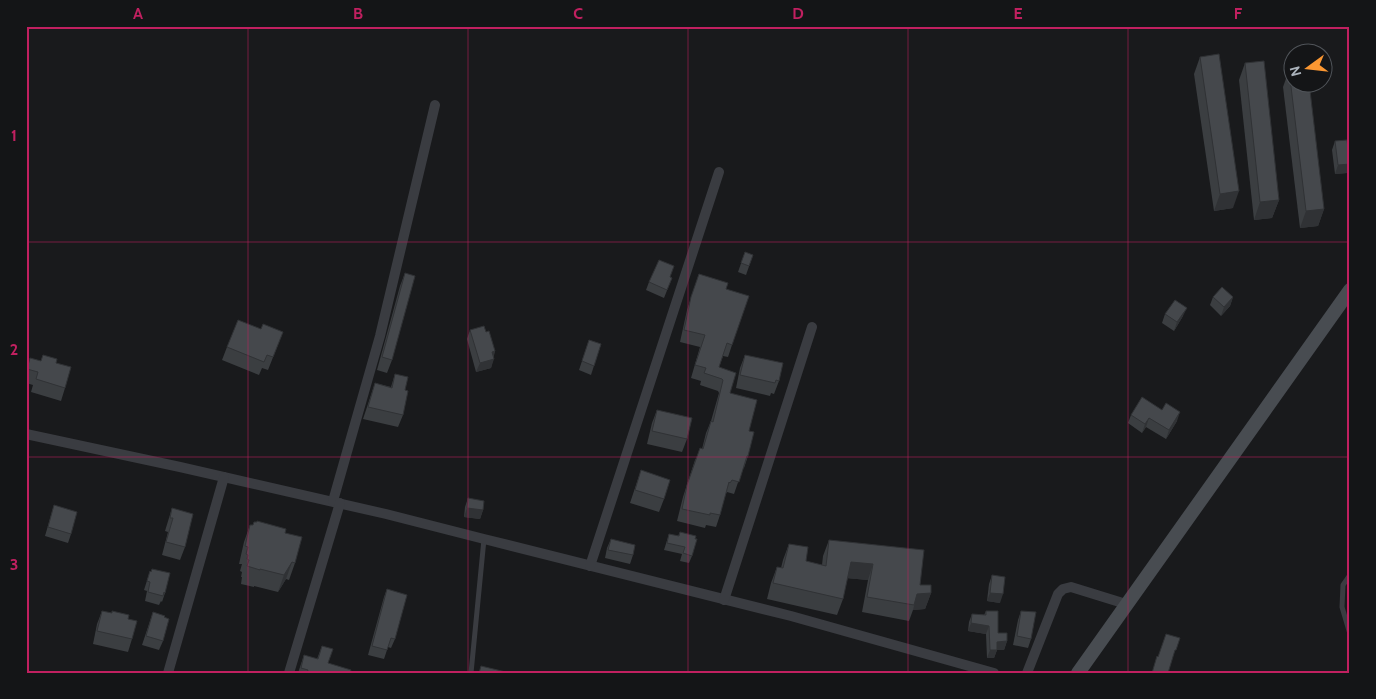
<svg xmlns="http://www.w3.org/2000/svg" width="1376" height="699" viewBox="0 0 1376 699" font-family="Cabin,sans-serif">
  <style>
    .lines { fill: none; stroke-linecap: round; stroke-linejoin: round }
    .lane { stroke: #3a3c41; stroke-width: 5 }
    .street { stroke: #3a3c41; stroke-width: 10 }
    .secondary { stroke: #484c51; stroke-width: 14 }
    .wall { fill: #3b3e41 }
    .shaded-wall { fill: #303235 }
    .building { fill: #45484c; stroke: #303235 }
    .grid { fill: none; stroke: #c12060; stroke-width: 1; stroke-opacity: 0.55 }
    .neatline { fill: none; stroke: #c12060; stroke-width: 2 }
    .grid-label { font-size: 16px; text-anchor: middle; font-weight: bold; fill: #c12060 }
  </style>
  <rect width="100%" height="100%" fill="#191a1c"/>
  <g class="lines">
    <!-- lane -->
    <g class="lane">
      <path d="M 1350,575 L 1343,585 L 1342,607 L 1350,634"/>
      <path d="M 471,673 L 484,539"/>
    </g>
    <!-- street -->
    <g class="street">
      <path d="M 26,434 L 180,467 L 386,514 L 484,539 L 791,616 L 994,673"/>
      <path d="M 333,501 L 380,336 L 435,105"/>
      <path d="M 590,566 L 719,172"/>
      <path d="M 724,600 L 812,327"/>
      <path d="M 168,673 L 224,477"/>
      <path d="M 289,673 L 340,503"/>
      <path d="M 1027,673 L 1058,594 L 1063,589 L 1071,587 L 1126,604"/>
    </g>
    <!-- secondary -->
    <path class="secondary" d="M 1078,673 L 1350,290"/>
  </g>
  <!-- wall -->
  <g class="wall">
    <path d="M 1200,57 L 1233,208 L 1214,211 L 1194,74 Z"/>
    <path d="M 1245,63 L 1279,200 L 1272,218 L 1254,220 L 1239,80 Z"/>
    <path d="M 1289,70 L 1324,209 L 1318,226 L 1300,228 L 1283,87 Z"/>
    <path d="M 1335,141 L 1350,164 L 1347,173 L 1335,174 L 1332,150 Z"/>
    <path d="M 745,252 L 753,255 L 746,275 L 738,272 Z"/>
    <path d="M 405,273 L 392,360 L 387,373 L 377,370 L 400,286 Z"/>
    <path d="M 699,274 L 726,289 L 732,345 L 728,357 L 723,356 L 719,367 L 730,393 L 749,431 L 748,456 L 744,468 L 743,468 L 734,494 L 727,492 L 725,495 L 720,515 L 716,527 L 706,525 L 705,528 L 677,521 L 683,497 L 695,460 L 702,449 L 706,433 L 711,421 L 719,393 L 718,391 L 700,385 L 701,381 L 691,378 L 700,347 L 680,342 L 687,310 Z"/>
    <path d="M 670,277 L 672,278 L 664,298 L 646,290 L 649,282 Z"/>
    <path d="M 1213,297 L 1233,297 L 1230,306 L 1221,316 L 1210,305 Z"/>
    <path d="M 1165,314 L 1183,316 L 1174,331 L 1162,323 Z"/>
    <path d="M 261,329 L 283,332 L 268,370 L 262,368 L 259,375 L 222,360 L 227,347 Z"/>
    <path d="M 470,330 L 486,332 L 495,351 L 491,368 L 476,372 L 467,339 Z"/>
    <path d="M 589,340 L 601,344 L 591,375 L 579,370 Z"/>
    <path d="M 43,355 L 56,363 L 65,388 L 61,401 L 31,392 L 33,385 L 26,383 L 26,369 L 30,358 L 41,361 Z"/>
    <path d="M 745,355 L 779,381 L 774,394 L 771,393 L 770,396 L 736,388 L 740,368 Z"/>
    <path d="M 395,374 L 405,390 L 403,415 L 398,427 L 363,419 L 375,383 L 391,387 Z"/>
    <path d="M 657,410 L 687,439 L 682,452 L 647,444 L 652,423 Z"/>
    <path d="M 1131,415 L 1177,421 L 1166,439 L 1146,427 L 1142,433 L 1128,423 Z"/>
    <path d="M 641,470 L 664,499 L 659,512 L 630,503 Z"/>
    <path d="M 468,498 L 483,510 L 480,519 L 464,517 L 465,507 Z"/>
    <path d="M 54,505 L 71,534 L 68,543 L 45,536 Z"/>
    <path d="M 172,508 L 185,547 L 180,560 L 162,555 L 168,532 L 165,531 Z"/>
    <path d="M 250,525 L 285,533 L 295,563 L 289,580 L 286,579 L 278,592 L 254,586 L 254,587 L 241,584 L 242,577 L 241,577 L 242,572 L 240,571 L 242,564 L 239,564 L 244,542 Z"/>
    <path d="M 680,532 L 692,556 L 689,563 L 680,561 L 682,554 L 664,550 L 669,534 L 678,536 Z"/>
    <path d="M 611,539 L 633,555 L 630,564 L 605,558 L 607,548 Z"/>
    <path d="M 829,540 L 920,585 L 931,593 L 925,609 L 913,610 L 909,621 L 862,612 L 868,580 L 847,578 L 843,599 L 837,615 L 767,599 L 771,583 L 777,567 L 781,568 L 783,560 L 789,544 L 806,561 L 822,565 L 823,556 Z"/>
    <path d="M 150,571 L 165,593 L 162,602 L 161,601 L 159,605 L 145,601 L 147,591 L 144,590 Z"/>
    <path d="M 992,575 L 1000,603 L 987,601 L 989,584 Z"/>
    <path d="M 387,589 L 395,639 L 391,648 L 388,647 L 384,659 L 368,655 L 384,597 Z"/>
    <path d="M 102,611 L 128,619 L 132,639 L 128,652 L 93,644 L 97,624 Z"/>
    <path d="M 986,611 L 998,633 L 1007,641 L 1004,650 L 997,650 L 994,658 L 987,658 L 986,634 L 968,631 L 969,622 L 972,614 L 984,615 Z"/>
    <path d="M 1021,611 L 1031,639 L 1028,648 L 1013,645 L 1018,620 Z"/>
    <path d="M 153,612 L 163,641 L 159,650 L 142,645 Z"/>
    <path d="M 322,646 L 328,663 L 350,673 L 298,673 L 304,655 L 317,659 Z"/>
  </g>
  <!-- shaded-wall -->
  <g class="shaded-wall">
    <path d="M 1350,164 L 1347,173 L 1335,174 L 1338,165 Z"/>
    <path d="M 1239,191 L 1233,208 L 1214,211 L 1220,194 Z"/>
    <path d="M 1279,200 L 1272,218 L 1254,220 L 1260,202 Z"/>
    <path d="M 1324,209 L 1318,226 L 1300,228 L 1306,211 Z"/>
    <path d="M 1233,297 L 1230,306 L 1221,316 L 1224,307 Z"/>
    <path d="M 1187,308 L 1183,316 L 1174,331 L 1177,322 Z"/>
    <path d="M 495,351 L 492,360 L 494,359 L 491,368 L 476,372 L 480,363 L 492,352 Z"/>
    <path d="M 1180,412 L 1177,421 L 1166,439 L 1169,430 Z"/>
    <path d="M 1149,418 L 1146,427 L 1142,433 L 1145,424 Z"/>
    <path d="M 467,508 L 483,510 L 480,519 L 464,517 Z"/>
    <path d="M 292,562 L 286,579 L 278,592 L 284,575 Z"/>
    <path d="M 851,562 L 873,564 L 868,580 L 845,578 Z"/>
    <path d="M 931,593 L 925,609 L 913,610 L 917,594 Z"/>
    <path d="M 990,593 L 1003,594 L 1000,603 L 987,601 Z"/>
    <path d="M 971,623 L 989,626 L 986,634 L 968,631 Z"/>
    <path d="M 1007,641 L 1004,650 L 997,650 L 994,658 L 987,658 L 990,650 L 997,642 Z"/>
  </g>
  <!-- building -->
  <g class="building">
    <path d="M 1219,54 L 1239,191 L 1220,194 L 1200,57 Z"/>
    <path d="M 1264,61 L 1279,200 L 1260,202 L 1245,63 Z"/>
    <path d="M 1289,70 L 1294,70 L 1294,82 L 1309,82 L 1324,209 L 1306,211 Z"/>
    <path d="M 1347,140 L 1350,164 L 1338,165 L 1335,141 Z"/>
    <path d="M 745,252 L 753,255 L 749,266 L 741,263 Z"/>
    <path d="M 659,260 L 674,266 L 670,277 L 672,278 L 667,290 L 649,282 Z"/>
    <path d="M 405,273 L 415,276 L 392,360 L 382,357 Z"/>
    <path d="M 699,274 L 728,283 L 726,289 L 749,296 L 732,345 L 727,343 L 719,367 L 736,373 L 730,393 L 757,400 L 749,431 L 754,432 L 748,456 L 747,456 L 739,482 L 732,480 L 730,483 L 729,482 L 720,515 L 710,513 L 710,515 L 682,509 L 687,485 L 700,448 L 703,449 L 711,421 L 713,422 L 723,380 L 722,379 L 704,373 L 706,368 L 695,365 L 705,335 L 684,330 L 691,297 Z"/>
    <path d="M 1222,287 L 1233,297 L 1224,307 L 1213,297 Z"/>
    <path d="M 1175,300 L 1187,308 L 1177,322 L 1165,314 Z"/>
    <path d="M 238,320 L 261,329 L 263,324 L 283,332 L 273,357 L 267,355 L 264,362 L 227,347 Z"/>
    <path d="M 484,326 L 486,332 L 489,331 L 495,351 L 492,352 L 494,359 L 480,363 L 470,330 Z"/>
    <path d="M 589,340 L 601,344 L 594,366 L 582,361 Z"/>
    <path d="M 43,355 L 57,359 L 56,363 L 71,367 L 65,388 L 36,379 L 38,372 L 27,369 L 30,358 L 41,361 Z"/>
    <path d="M 745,355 L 783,363 L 779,381 L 776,380 L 775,383 L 740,375 Z"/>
    <path d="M 395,374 L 408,377 L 405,390 L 408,391 L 403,415 L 368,407 L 375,383 L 392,388 Z"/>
    <path d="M 1142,397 L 1162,410 L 1166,403 L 1180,412 L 1169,430 L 1149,418 L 1145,424 L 1131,415 Z"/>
    <path d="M 657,410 L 692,418 L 687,439 L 652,431 Z"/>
    <path d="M 641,470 L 670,480 L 664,499 L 635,490 Z"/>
    <path d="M 468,498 L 484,501 L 483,510 L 467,508 Z"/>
    <path d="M 54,505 L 77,512 L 71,534 L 48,527 Z"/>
    <path d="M 172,508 L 193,514 L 185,547 L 166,542 L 173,518 L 170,518 Z"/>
    <path d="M 257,521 L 286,529 L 285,533 L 302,537 L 295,563 L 292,562 L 284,575 L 260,569 L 260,570 L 247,566 L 249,560 L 247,559 L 248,555 L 246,554 L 248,547 L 245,546 L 250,525 L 253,525 L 254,522 L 257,522 Z"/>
    <path d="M 680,532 L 696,536 L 695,539 L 697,539 L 692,556 L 683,553 L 685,547 L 667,543 L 669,534 L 679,536 Z"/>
    <path d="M 611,539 L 635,545 L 633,555 L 608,550 Z"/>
    <path d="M 829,540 L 924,550 L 920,585 L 931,585 L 931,593 L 917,594 L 914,605 L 867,597 L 873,564 L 851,562 L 843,599 L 773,583 L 777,567 L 783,568 L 789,544 L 808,547 L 806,561 L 826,566 Z"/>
    <path d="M 152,569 L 170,573 L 165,593 L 164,592 L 163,596 L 148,592 L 150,582 L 147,581 L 150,571 L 151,572 Z"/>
    <path d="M 992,575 L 1005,577 L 1003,594 L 990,593 Z"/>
    <path d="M 387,589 L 407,595 L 395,639 L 391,638 L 387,650 L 372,646 Z"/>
    <path d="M 102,611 L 112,613 L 112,611 L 129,615 L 128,619 L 137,621 L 132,639 L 97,631 Z"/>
    <path d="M 986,611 L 998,611 L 998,633 L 1007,633 L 1007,641 L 997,642 L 997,650 L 990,650 L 989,626 L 971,623 L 972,614 L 986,615 Z"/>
    <path d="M 1021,611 L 1036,612 L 1031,639 L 1017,636 Z"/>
    <path d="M 153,612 L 165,616 L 164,617 L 169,619 L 163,641 L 146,636 Z"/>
    <path d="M 1166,634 L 1180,638 L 1176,650 L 1175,650 L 1168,673 L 1152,673 L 1157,656 L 1158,657 Z"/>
    <path d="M 322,646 L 333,649 L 328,663 L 351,670 L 350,673 L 307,673 L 308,670 L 301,668 L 304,655 L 318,659 Z"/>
    <path d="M 481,666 L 510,673 L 479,673 Z"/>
  </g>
  <!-- grid -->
  <path class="grid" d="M 248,26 L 248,673M 468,26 L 468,673M 688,26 L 688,673M 908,26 L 908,673M 1128,26 L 1128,673M 26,242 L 1350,242M 26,457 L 1350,457"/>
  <!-- border -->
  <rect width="1376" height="699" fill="none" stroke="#141517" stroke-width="55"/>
  <!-- north arrow -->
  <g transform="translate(1308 68) rotate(255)"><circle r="24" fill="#141517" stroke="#505459"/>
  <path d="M0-4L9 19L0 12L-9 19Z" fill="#fb9732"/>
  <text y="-8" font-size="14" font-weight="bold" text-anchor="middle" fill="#abb3bc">N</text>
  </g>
  <rect x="28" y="28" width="1320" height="644" class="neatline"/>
  <g class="grid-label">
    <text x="138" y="19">A</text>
    <text x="358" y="19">B</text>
    <text x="578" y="19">C</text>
    <text x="798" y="19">D</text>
    <text x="1018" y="19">E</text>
    <text x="1238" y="19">F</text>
    <text x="14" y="141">1</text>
    <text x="14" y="355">2</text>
    <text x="14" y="570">3</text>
  </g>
</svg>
